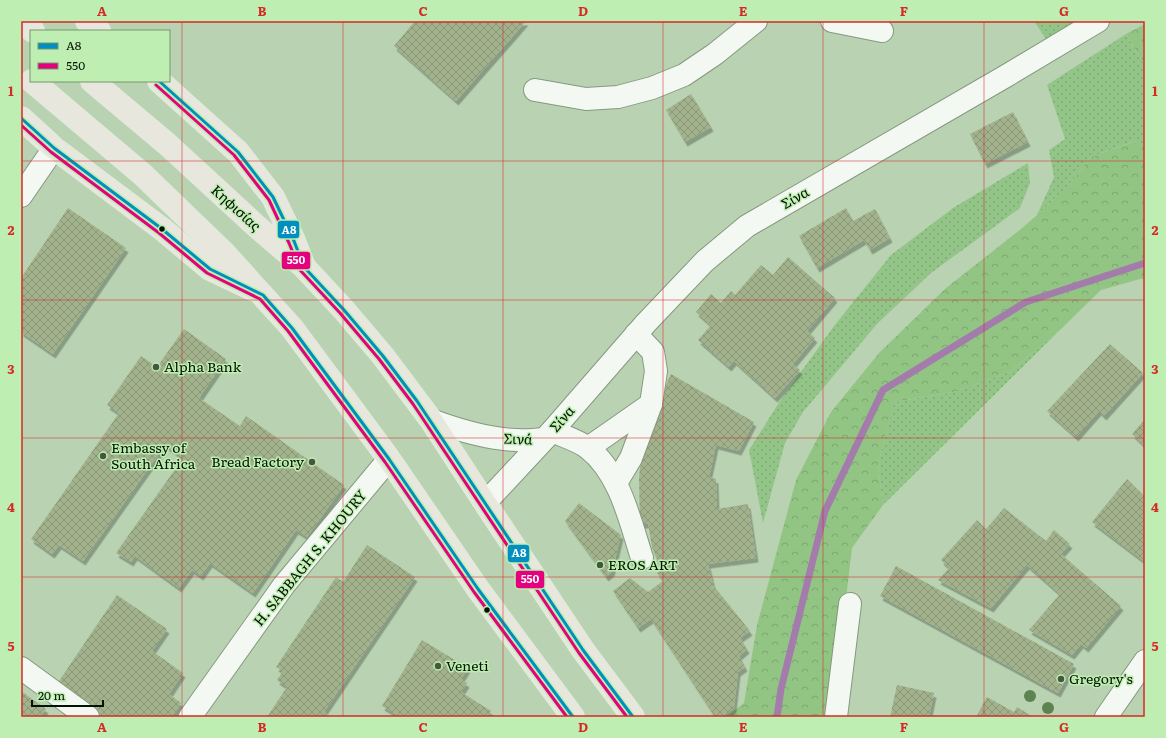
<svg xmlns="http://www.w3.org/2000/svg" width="1166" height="738" viewBox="0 0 1166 738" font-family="Literata,serif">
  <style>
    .grass { fill: url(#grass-dots) }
    .forest { fill: url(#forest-crowns) }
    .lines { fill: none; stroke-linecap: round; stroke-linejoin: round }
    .stream { stroke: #a37cac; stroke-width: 7 }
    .building { fill: url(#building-cross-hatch); filter: url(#shadow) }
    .minor-casing { stroke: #85997f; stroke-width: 24 }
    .major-casing { stroke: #e0ebdc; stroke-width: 24 }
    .minor { stroke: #f4f8f3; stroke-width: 22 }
    .major { stroke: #e7e7dd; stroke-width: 22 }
    .bus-1-casing { stroke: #beeeb2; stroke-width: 6 }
    .bus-2-casing { stroke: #beeeb2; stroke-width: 6 }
    .bus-1 { stroke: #008fbe; stroke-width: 3 }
    .bus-2 { stroke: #e5007d; stroke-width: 3 }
    .tree { fill: #5d8351 }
    .grid { fill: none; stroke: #d62828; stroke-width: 1; stroke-opacity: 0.55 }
    .bus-dot { fill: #051402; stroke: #beeeb2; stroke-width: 1.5 }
    .poi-dot { fill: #445740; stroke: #beeeb2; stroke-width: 1.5 }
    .labels { text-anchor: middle; stroke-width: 3; stroke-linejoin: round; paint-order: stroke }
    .street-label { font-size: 14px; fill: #051402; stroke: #beeeb2 }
    .poi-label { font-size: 14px; fill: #051402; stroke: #beeeb2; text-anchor: start }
    .line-badge { stroke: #beeeb2; stroke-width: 1.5 }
    .badge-label { font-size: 11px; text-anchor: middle; font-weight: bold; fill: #fff }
    .neatline { fill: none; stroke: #d62828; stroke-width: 1.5 }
    .grid-label { font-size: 13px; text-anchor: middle; font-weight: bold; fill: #d62828 }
  </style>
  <defs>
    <pattern id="grass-dots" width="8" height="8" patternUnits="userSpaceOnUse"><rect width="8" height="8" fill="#94c588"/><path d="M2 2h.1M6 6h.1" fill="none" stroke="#7ea874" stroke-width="1.8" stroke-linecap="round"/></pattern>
    <pattern id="forest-crowns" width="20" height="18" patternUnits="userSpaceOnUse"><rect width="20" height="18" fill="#92c584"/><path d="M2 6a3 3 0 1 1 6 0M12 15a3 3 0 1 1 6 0" fill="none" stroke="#7ca870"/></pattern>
    <pattern id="building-cross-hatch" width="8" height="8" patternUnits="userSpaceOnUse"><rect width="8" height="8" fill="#a2b28d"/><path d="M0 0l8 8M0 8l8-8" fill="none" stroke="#8a9878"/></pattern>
    <filter id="shadow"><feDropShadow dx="2.5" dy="4.5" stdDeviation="0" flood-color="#0004"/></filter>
  </defs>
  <rect width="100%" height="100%" fill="#b9d3b2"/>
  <!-- grass -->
  <g class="grass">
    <path d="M 1034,21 L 1081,21 L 1050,45 Z"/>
    <path d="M 1126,34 L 1145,66 L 1145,146 L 1135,141 L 1091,157 L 1067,187 L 1037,215 L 1054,177 L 1049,150 L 1065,139 L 1047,85 Z"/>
    <path d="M 1028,163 L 1030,183 L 1020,208 L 931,273 L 877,324 L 803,412 L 785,443 L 763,523 L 749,450 L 778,404 L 834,326 L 891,255 L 953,208 Z"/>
    <path d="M 1061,329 L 883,505 L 878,465 L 894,402 L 954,392 L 1009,372 Z"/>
  </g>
  <!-- forest -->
  <g class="forest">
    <path d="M 1145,24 L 1145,66 L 1126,34 Z"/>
    <path d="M 1136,141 L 1145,146 L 1145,279 L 1140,279 L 1101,290 L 1061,329 L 1009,372 L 954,392 L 894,402 L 878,465 L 883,505 L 852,548 L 832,717 L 726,717 L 744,703 L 757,625 L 796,480 L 831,412 L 879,353 L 946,288 L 1021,229 L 1037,215 L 1067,187 L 1091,157 Z"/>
  </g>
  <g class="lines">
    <!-- stream -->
    <path class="stream" d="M 777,717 L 781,689 L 825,511 L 883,390 L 1026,302 L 1145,263"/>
  </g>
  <!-- building -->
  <g class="building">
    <path d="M 415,21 L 526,21 L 456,101 L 394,46 Z"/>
    <path d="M 691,94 L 711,127 L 685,142 L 666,110 Z"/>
    <path d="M 1013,112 L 1028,142 L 985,164 L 970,134 Z"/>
    <path d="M 68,208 L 126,248 L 53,354 L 21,332 L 21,278 Z"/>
    <path d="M 846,208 L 853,221 L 875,209 L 890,238 L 870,250 L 864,240 L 817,268 L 799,236 Z"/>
    <path d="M 788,257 L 835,298 L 807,331 L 815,338 L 793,364 L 800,370 L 775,398 L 734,361 L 729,367 L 698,340 L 711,325 L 696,312 L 711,294 L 721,303 L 731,291 L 735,295 L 761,265 L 773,275 Z"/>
    <path d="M 184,329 L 226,359 L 199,398 L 240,426 L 246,416 L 344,485 L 307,537 L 296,530 L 253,593 L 210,563 L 201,576 L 192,570 L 179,588 L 135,556 L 131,562 L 116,553 L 183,458 L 165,445 L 83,561 L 59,545 L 52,554 L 31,539 L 119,413 L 107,405 L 141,356 L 157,367 Z"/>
    <path d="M 1110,344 L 1143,373 L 1104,416 L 1099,411 L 1076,437 L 1047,411 Z"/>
    <path d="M 671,374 L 754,422 L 739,451 L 716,445 L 709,477 L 716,479 L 717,509 L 748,504 L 756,558 L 708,564 L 713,585 L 750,631 L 740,638 L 747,649 L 739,656 L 745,667 L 738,672 L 734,708 L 722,717 L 715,717 L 651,619 L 638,628 L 613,591 L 630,578 L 648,592 L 663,581 L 657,573 L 661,570 L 652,547 L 648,524 L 640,524 L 639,478 L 642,447 L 652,414 Z"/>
    <path d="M 1145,419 L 1145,446 L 1132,434 Z"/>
    <path d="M 1127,479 L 1145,497 L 1145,562 L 1092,522 Z"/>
    <path d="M 579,503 L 621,535 L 612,572 L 606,577 L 565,521 Z"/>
    <path d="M 1004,508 L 1046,541 L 1054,530 L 1070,544 L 1061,554 L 1121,606 L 1086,648 L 1081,644 L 1072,655 L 1029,630 L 1060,594 L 1027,565 L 991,608 L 938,580 L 949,568 L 941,560 L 977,520 L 986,529 Z"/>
    <path d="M 367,545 L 415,577 L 324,712 L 331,717 L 267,717 L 287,687 L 277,680 L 283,671 L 276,667 L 336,577 L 343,582 Z"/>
    <path d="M 896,566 L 1074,664 L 1058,693 L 880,596 Z"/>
    <path d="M 117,595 L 167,629 L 152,651 L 183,673 L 169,694 L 181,703 L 172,717 L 99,717 L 55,687 Z"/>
    <path d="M 422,640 L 468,668 L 461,679 L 467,683 L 461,692 L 491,711 L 487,717 L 400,717 L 382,706 Z"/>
    <path d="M 897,685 L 934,693 L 929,717 L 890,717 Z"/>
    <path d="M 21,691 L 46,709 L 40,717 L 21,717 Z"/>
    <path d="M 987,697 L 1014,712 L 1017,707 L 1033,717 L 976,717 Z"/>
  </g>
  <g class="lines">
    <defs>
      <g id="minor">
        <path d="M 832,21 L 882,31"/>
        <path d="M 535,90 L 586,99 L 618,97 L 652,88 L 684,75 L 715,54 L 756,21"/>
        <path d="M 21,196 L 54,148"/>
        <path d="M 431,420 C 458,430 487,439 516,440 C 525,441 535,440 544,439"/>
        <path d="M 552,431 C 563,436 579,441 588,448 C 620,473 630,521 642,558"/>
        <path d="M 588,448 L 651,404"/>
        <path d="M 616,483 L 631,458 L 651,404 L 656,371 L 653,352 L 636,334"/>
        <path d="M 485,503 L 552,431 L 646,323 L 705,261 L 747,226 L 1006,76 L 1098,21"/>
        <path d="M 21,668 L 88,717"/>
        <path d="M 190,717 L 284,585 L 389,459"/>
        <path d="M 836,717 L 850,604"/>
        <path d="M 1106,717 L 1145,661"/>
      </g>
      <g id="major">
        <path d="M 21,21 L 33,31"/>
        <path d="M 87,21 L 99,31"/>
        <path d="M 32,81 L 142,174 L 225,254 L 292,328 L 389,459 L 478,589 L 573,717"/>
        <path d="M 92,81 L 167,144 L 255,225 L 304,267 L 344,310 L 383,356 L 431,420 L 485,503 L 583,650 L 633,717"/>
        <path d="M 159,81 L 238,152 L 273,197 L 294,241 L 303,264"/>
        <path d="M 21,118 L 54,148 L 162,229 L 210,269 L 252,289"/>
      </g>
    </defs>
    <!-- minor casing -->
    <use href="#minor" class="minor-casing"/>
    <!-- major casing -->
    <use href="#major" class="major-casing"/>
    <!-- minor -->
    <use href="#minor" class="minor"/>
    <!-- major -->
    <use href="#major" class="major"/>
    <defs>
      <g id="bus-1">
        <path d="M 159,81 L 238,152 L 273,197 L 294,241 L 304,267 L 344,310 L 383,356 L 417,401 L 583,650 L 633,717"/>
        <path d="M 21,118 L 54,148 L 162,229 L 210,269 L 263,295 L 292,328 L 389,459 L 478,589 L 573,717"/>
      </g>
      <g id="bus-2">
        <path d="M 156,85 L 234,155 L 269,200 L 289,243 L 300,270 L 340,313 L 379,359 L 413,404 L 579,653 L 627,717"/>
        <path d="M 21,125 L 51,152 L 159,233 L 207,273 L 260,299 L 288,331 L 385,462 L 474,592 L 567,717"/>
      </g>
    </defs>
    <!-- bus-1 casing -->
    <use href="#bus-1" class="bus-1-casing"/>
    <!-- bus-2 casing -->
    <use href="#bus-2" class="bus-2-casing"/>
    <!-- bus-1 -->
    <use href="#bus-1" class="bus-1"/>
    <!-- bus-2 -->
    <use href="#bus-2" class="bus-2"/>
  </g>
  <!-- trees -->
  <g class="tree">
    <circle cx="1030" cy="696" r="6"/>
    <circle cx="1048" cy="708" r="6"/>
  </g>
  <!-- grid -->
  <path class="grid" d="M 182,21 L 182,717M 343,21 L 343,717M 503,21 L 503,717M 663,21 L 663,717M 823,21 L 823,717M 984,21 L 984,717M 21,161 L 1145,161M 21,300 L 1145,300M 21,438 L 1145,438M 21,577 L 1145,577"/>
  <!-- markers -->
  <g class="bus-dot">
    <circle cx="162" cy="229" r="3.5"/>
    <circle cx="487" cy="610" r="3.5"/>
  </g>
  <g class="poi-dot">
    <circle cx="156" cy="367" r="4"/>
    <circle cx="103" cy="456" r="4"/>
    <circle cx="312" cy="462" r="4"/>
    <circle cx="600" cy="565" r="4"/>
    <circle cx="438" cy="666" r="4"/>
    <circle cx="1061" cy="679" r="4"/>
  </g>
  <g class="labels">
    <!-- street labels -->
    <g class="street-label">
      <text transform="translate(795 198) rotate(-30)" y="5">Σίνα</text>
      <text transform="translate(236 208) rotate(42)" y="5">Κηφισίας</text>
      <text transform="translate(562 419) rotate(-49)" y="5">Σίνα</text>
      <text transform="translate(518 439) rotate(2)" y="5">Σινά</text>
      <text transform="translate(310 558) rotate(-51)" y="5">H. SABBAGH S. KHOURY</text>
    </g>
    <!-- poi labels -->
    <g class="poi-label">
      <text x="164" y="372">Alpha Bank</text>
      <text x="111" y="453">Embassy of<tspan x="111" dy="16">South Africa</tspan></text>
      <text x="304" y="467" text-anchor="end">Bread Factory</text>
      <text x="608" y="570">EROS ART</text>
      <text x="446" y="671">Veneti</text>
      <text x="1069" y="684">Gregory's</text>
    </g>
  </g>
  <g class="line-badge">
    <rect x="277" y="220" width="23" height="19" rx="4" fill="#008fbe"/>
    <rect x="281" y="251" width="30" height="19" rx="4" fill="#e5007d"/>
    <rect x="507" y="544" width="23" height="19" rx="4" fill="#008fbe"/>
    <rect x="515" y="570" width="30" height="19" rx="4" fill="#e5007d"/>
  </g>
  <g class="badge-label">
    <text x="289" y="234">A8</text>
    <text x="296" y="264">550</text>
    <text x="519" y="557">A8</text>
    <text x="530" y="583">550</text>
  </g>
  <!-- border -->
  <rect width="1166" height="738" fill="none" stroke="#beeeb2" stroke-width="44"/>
  <!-- legend -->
  <rect x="30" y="30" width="140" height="52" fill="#beeeb2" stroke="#74976c"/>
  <rect x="38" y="43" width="20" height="6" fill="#008fbe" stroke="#74976c"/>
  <text x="66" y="50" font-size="12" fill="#051402">A8</text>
  <rect x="38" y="63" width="20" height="6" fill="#e5007d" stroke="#74976c"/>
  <text x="66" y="70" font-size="12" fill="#051402">550</text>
  <!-- scale -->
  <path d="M32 700v6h71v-6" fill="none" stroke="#051402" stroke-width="2"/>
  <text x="38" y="700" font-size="12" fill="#051402" stroke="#beeeb2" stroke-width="3" paint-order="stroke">20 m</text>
  <rect x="22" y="22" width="1122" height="694" class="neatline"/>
  <g class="grid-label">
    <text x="102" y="16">A</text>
    <text x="262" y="16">B</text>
    <text x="423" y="16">C</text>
    <text x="583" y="16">D</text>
    <text x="743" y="16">E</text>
    <text x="904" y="16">F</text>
    <text x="1064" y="16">G</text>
    <text x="11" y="96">1</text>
    <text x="1155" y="96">1</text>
    <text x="11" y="235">2</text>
    <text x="1155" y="235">2</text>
    <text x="11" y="374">3</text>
    <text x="1155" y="374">3</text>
    <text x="11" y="512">4</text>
    <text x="1155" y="512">4</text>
    <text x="11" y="651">5</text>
    <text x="1155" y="651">5</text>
    <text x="102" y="732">A</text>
    <text x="262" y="732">B</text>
    <text x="423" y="732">C</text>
    <text x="583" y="732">D</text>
    <text x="743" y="732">E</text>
    <text x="904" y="732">F</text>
    <text x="1064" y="732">G</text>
  </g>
</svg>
